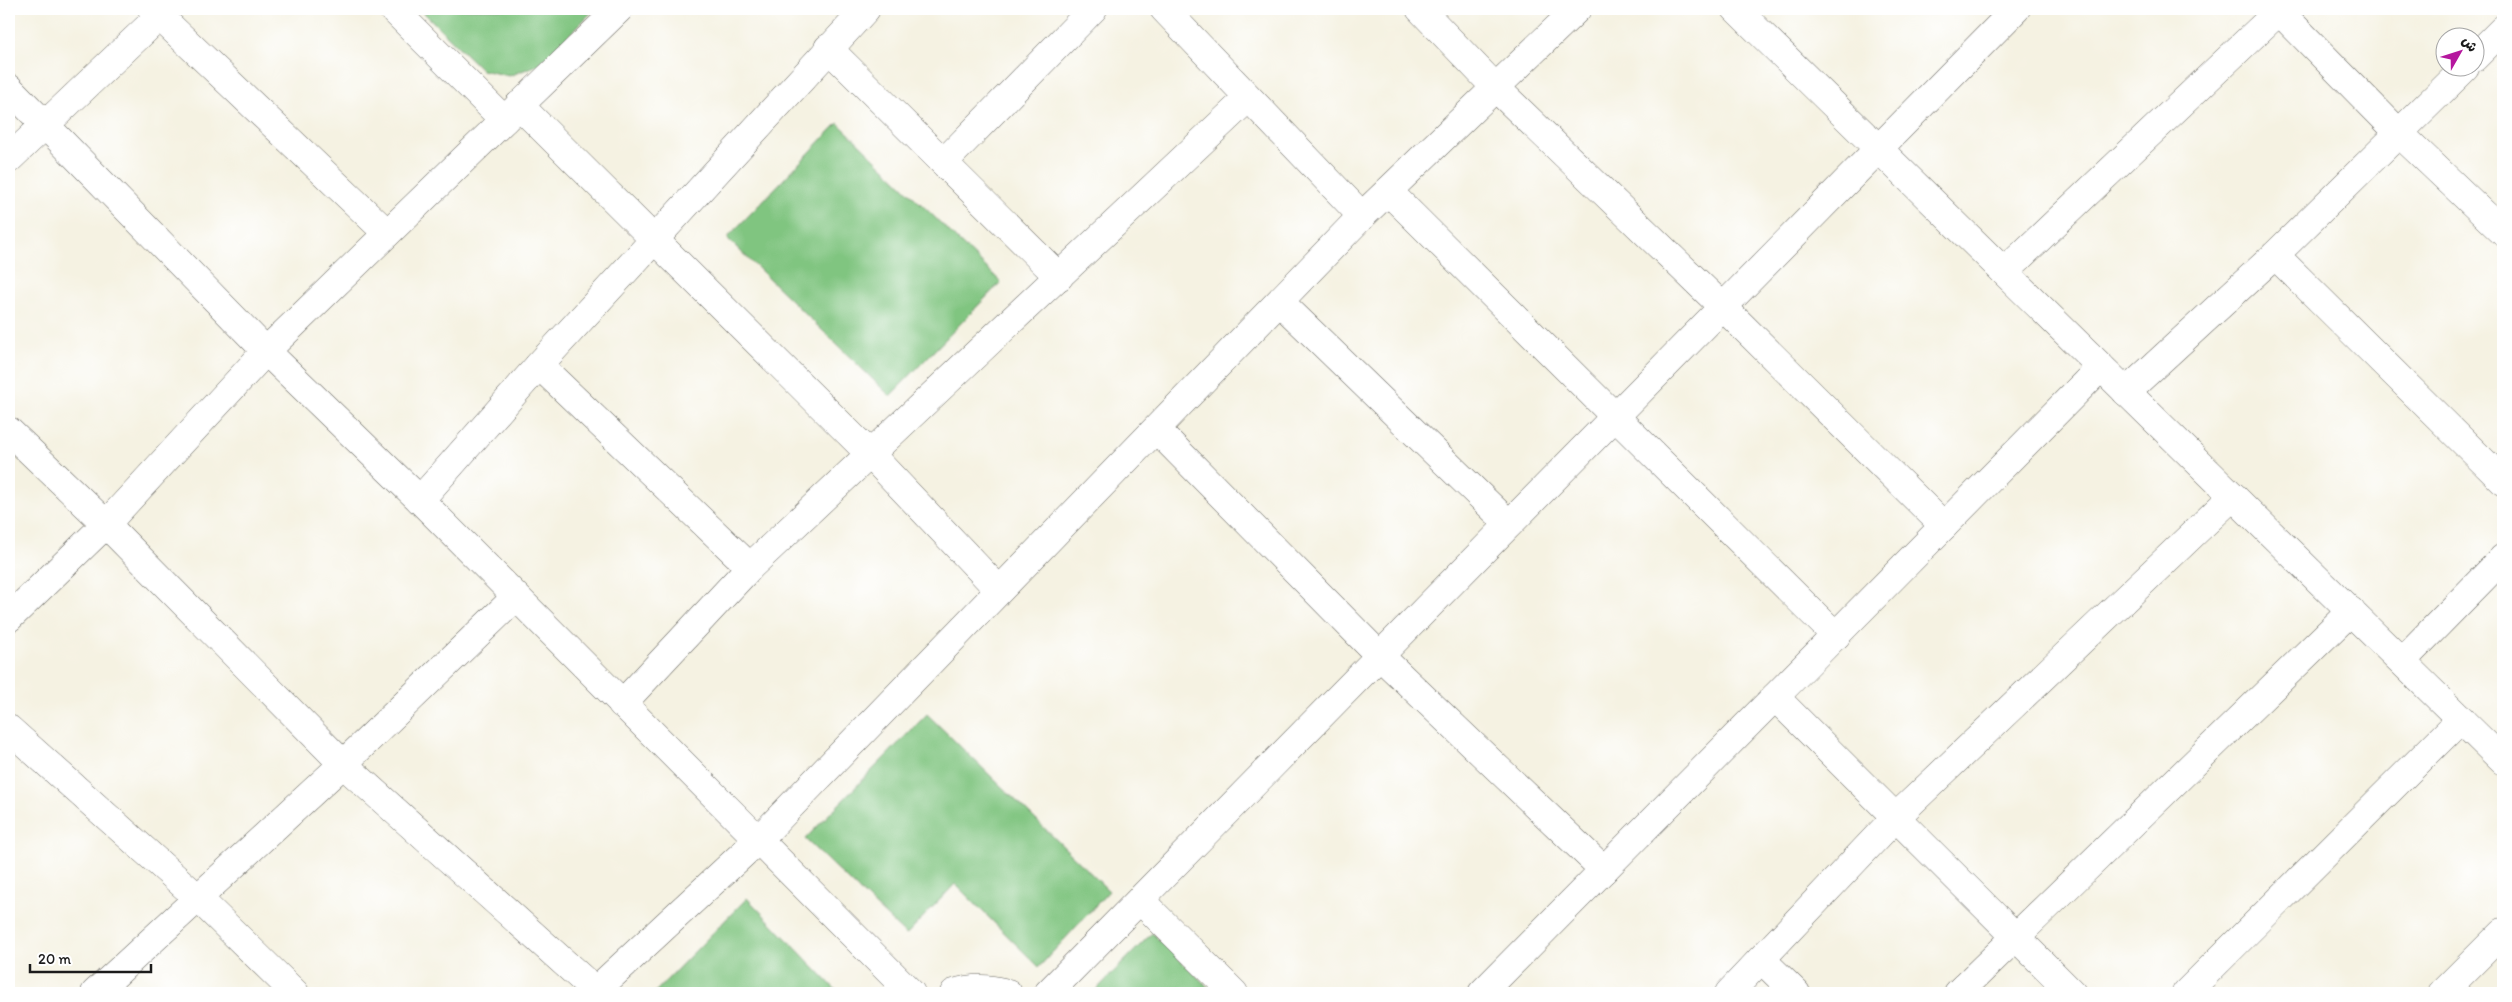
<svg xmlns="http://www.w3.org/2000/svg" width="2512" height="1002" viewBox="0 0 2512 1002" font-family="Itim,'Playpen Sans Arabic',sans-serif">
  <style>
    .green { fill: #80c580; stroke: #4e704e }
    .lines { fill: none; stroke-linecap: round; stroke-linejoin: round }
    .minor-casing { stroke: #686761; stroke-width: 29 }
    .minor { stroke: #fff; stroke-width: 28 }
  </style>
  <rect width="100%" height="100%" fill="#fff"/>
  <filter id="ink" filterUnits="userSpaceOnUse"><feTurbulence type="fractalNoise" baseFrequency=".02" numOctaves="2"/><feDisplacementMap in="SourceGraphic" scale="10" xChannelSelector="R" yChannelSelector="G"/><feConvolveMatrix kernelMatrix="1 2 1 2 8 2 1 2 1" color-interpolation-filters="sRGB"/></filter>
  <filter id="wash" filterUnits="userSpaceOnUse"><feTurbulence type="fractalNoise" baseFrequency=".0096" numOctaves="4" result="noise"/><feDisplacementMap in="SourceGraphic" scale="20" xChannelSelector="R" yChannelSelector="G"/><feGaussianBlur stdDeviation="1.12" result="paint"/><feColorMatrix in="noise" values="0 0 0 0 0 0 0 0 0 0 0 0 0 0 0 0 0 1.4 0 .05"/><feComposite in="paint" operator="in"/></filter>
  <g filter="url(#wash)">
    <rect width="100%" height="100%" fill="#f5f2e2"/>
    <!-- green -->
    <g class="green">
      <path d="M 420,9 L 595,9 L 540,64 L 509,76 L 482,70 Z"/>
      <path d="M 838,123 L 1001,282 L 890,396 L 727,238 Z"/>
      <path d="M 927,714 L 1109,891 L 1039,967 L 955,884 L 906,935 L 805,839 Z"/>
      <path d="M 747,898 L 839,993 L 654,993 Z"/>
      <path d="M 1152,933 L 1214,993 L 1093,993 Z"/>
    </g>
  </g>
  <g filter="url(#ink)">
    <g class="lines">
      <defs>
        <g id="minor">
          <path d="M 152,9 L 387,233"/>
          <path d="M 393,9 L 504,120"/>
          <path d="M 1164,9 L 1362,216"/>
          <path d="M 1420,9 L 1496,88 L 1723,307 L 1944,526"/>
          <path d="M 1736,9 L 2503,761"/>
          <path d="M 2277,9 L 2399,133 L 2503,232"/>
          <path d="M 828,48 L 1059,277"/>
          <path d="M 2474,58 L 2503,29"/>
          <path d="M 9,88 L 266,351 L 420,500 L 911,993"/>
          <path d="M 519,105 L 869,453 L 999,590"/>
          <path d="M 9,159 L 167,9"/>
          <path d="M 944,162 L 1093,9"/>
          <path d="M 1388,191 L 1836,636"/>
          <path d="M 2275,255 L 2503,481"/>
          <path d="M 2005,271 L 2281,9"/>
          <path d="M 1280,302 L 1509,524"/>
          <path d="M 539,365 L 750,567"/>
          <path d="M 2126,392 L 2275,255 L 2465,68"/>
          <path d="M 1157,430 L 1380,656 L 1604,870"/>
          <path d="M 9,431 L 106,524 L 343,764 L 598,993"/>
          <path d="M 420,500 L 539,365 L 866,9"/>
          <path d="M 9,618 L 106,524 L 266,351 L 619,9"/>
          <path d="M 2402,661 L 2503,558"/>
          <path d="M 1775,697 L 2072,993"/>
          <path d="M 622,704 L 750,567 L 1248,98"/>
          <path d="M 9,729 L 198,898 L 295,993"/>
          <path d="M 1140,900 L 1234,993"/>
          <path d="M 1761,959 L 1796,993"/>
          <path d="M 95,993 L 343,764 L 516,597"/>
          <path d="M 593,993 L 758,840 L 1362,216 L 1577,9"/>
          <path d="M 954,993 C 973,987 989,988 1008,993"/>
          <path d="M 1048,993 L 2016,9"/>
          <path d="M 1482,993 L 2101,367"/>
          <path d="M 1729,993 L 1896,817 L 2233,496"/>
          <path d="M 1958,993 L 2351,611"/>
          <path d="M 2186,993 L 2461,719"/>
          <path d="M 2442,993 L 2503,932"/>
        </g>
      </defs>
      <!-- minor casing -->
      <use href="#minor" class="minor-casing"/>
      <!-- minor -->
      <use href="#minor" class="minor"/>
    </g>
  </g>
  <!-- margin -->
  <rect width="2512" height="1002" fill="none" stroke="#fff" stroke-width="30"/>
  <!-- north arrow -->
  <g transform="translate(2460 52) rotate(51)"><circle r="24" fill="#ffffff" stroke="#a4a4a4"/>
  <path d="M0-4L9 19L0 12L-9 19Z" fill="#b5179e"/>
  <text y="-8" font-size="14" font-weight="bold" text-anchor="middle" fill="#1c1c1c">ش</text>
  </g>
  <!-- scale -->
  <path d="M30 964v8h121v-8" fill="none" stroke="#1c1c1c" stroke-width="2.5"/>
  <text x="38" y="964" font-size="15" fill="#1c1c1c" stroke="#ffffff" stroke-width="4" paint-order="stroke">20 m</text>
</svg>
